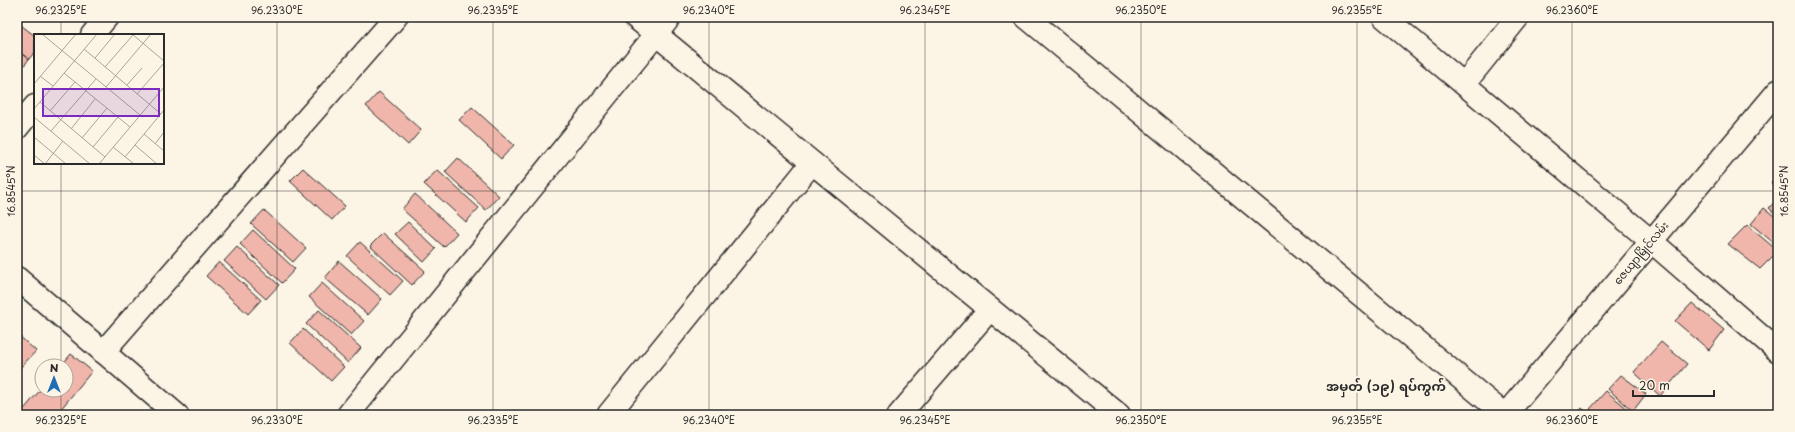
<svg xmlns="http://www.w3.org/2000/svg" width="1795" height="432" viewBox="0 0 1795 432" font-family="'Playpen Sans','Noto Sans Myanmar',sans-serif">
  <style>
    .building { fill: #f0b6ab; stroke: #2b2b2b }
    .lines { fill: none; stroke-linecap: round; stroke-linejoin: round }
    .minor-casing { stroke: #2b2b2b; stroke-width: 25 }
    .minor { stroke: #fcf5e5; stroke-width: 22 }
    .ticks { fill: none; stroke: #2b2b2b; stroke-width: 1; stroke-opacity: 0.45 }
    .labels { text-anchor: middle; stroke-width: 4; stroke-linejoin: round; paint-order: stroke }
    .street-label { font-size: 11px; fill: #2b2b2b; stroke: #fcf5e5 }
    .quarter-label { font-size: 13px; font-weight: bold; fill: #2b2b2b; stroke: #fcf5e5 }
    .inset-road { fill: none; stroke: #a8a49b; stroke-width: 1 }
    .view { fill: #7b2cbf; fill-opacity: 0.15; stroke: #7b2cbf; stroke-width: 2 }
    .inset-edge { fill: none; stroke: #2b2b2b; stroke-width: 2 }
    .neatline { fill: none; stroke: #2b2b2b; stroke-width: 1.5 }
    .ticks-label { font-size: 10px; text-anchor: middle; fill: #2b2b2b }
  </style>
  <rect width="100%" height="100%" fill="#fcf5e5"/>
  <filter id="ink" filterUnits="userSpaceOnUse"><feTurbulence type="fractalNoise" baseFrequency=".025" numOctaves="2"/><feDisplacementMap in="SourceGraphic" scale="8" xChannelSelector="R" yChannelSelector="G"/><feConvolveMatrix kernelMatrix="1 2 1 2 8 2 1 2 1" color-interpolation-filters="sRGB"/></filter>
  <g filter="url(#ink)">
    <!-- building -->
    <g class="building">
      <path d="M 17,22 L 35,36 L 35,52 L 28,60 L 17,52 Z"/>
      <path d="M 17,50 L 29,59 L 17,75 Z"/>
      <path d="M 379,92 L 421,130 L 408,145 L 366,106 Z"/>
      <path d="M 472,107 L 514,145 L 501,159 L 459,120 Z"/>
      <path d="M 458,158 L 499,196 L 486,210 L 445,172 Z"/>
      <path d="M 303,168 L 345,206 L 332,220 L 290,181 Z"/>
      <path d="M 437,170 L 479,208 L 466,222 L 424,184 Z"/>
      <path d="M 1778,177 L 1778,188 L 1771,183 Z"/>
      <path d="M 415,194 L 457,233 L 444,247 L 402,209 Z"/>
      <path d="M 1778,198 L 1778,216 L 1769,208 Z"/>
      <path d="M 1764,208 L 1778,219 L 1778,241 L 1775,244 L 1751,224 Z"/>
      <path d="M 264,210 L 306,248 L 293,262 L 251,224 Z"/>
      <path d="M 408,222 L 436,249 L 424,262 L 395,234 Z"/>
      <path d="M 1747,225 L 1778,251 L 1760,269 L 1728,244 Z"/>
      <path d="M 253,230 L 295,269 L 282,283 L 240,244 Z"/>
      <path d="M 383,233 L 425,271 L 412,285 L 370,246 Z"/>
      <path d="M 360,242 L 403,281 L 390,295 L 347,256 Z"/>
      <path d="M 237,247 L 279,285 L 266,299 L 224,261 Z"/>
      <path d="M 339,261 L 382,299 L 368,315 L 325,278 Z"/>
      <path d="M 219,262 L 261,300 L 248,314 L 206,276 Z"/>
      <path d="M 322,283 L 364,321 L 351,335 L 309,297 Z"/>
      <path d="M 1692,303 L 1724,330 L 1709,350 L 1675,321 Z"/>
      <path d="M 319,310 L 361,348 L 348,363 L 306,324 Z"/>
      <path d="M 303,329 L 344,367 L 331,381 L 290,343 Z"/>
      <path d="M 17,334 L 36,351 L 17,371 Z"/>
      <path d="M 1661,342 L 1687,364 L 1660,396 L 1634,372 Z"/>
      <path d="M 71,354 L 92,371 L 56,415 L 19,415 L 42,388 L 42,390 L 66,390 L 66,366 L 61,366 Z"/>
      <path d="M 1621,375 L 1646,394 L 1633,411 L 1608,389 Z"/>
      <path d="M 1606,391 L 1629,410 L 1624,415 L 1597,415 L 1590,409 Z"/>
      <path d="M 1582,408 L 1590,415 L 1576,415 Z"/>
    </g>
    <g class="lines">
      <defs>
        <g id="minor">
          <path d="M 635,17 L 1119,415"/>
          <path d="M 1026,17 L 1505,415"/>
          <path d="M 1384,17 L 1651,241 L 1778,351"/>
          <path d="M 92,35 L 107,17"/>
          <path d="M 1464,84 L 1518,17"/>
          <path d="M 17,128 L 35,106"/>
          <path d="M 17,278 L 177,415"/>
          <path d="M 103,352 L 396,17"/>
          <path d="M 348,415 L 670,17"/>
          <path d="M 608,415 L 812,163"/>
          <path d="M 899,415 L 990,309"/>
          <path d="M 1505,415 L 1778,91"/>
        </g>
      </defs>
      <!-- minor casing -->
      <use href="#minor" class="minor-casing"/>
      <!-- minor -->
      <use href="#minor" class="minor"/>
    </g>
  </g>
  <!-- ticks -->
  <path class="ticks" d="M 61,17 L 61,35M 277,17 L 277,415M 493,17 L 493,415M 709,17 L 709,415M 925,17 L 925,415M 1141,17 L 1141,415M 1357,17 L 1357,415M 1572,17 L 1572,415M 61,163 L 61,366M 17,191 L 1778,191M 61,390 L 61,415"/>
  <g class="labels">
    <!-- street labels -->
    <g class="street-label">
      <text transform="translate(1641 253) rotate(-50)" y="4">ဇေယျာမြိုင်လမ်း</text>
    </g>
    <!-- quarter labels -->
    <g class="quarter-label">
      <text x="1386" y="391">အမှတ် (၁၉) ရပ်ကွက်</text>
    </g>
  </g>
  <!-- overview -->
  <g transform="translate(34 34)">
    <rect width="130" height="130" fill="#fcf5e5"/>
    <path class="inset-road" d="M 8,0 L 106,81M 98,0 L 130,27M 50,15 L 127,80M 61,24 L 81,0M 71,33 L 99,1M 30,39 L 96,93M 6,42 L 19,52M 0,50 L 42,0M 93,51 L 108,34M 72,53 L 117,0M 103,60 L 130,29M 6,68 L 71,123M 0,75 L 63,0M 16,77 L 41,48M 0,83 L 56,130M 37,95 L 61,65M 17,97 L 62,45M 110,100 L 130,117M 0,103 L 32,130M 48,104 L 73,74M 121,110 L 130,98M 101,111 L 123,130M 59,113 L 84,83M 79,113 L 100,130M 0,121 L 11,130M 91,123 L 130,76M 11,130 L 29,107M 65,130 L 130,53"/>
    <path class="view" d="M 9,55 L 125,55 L 125,82 L 9,82 Z"/>
    <rect width="130" height="130" class="inset-edge"/>
  </g>
  <!-- margin -->
  <rect width="1795" height="432" fill="none" stroke="#fcf5e5" stroke-width="44"/>
  <!-- north arrow -->
  <g transform="translate(54 378)"><circle r="19" fill="#fcf5e5" stroke="#a8a49b"/>
  <path d="M0-3L7 15L0 10L-7 15Z" fill="#1f6fb2"/>
  <text y="-6" font-size="11" font-weight="bold" text-anchor="middle" fill="#2b2b2b">N</text>
  </g>
  <!-- scale -->
  <path d="M1633 390v6h81v-6" fill="none" stroke="#2b2b2b" stroke-width="2"/>
  <text x="1639" y="390" font-size="12" fill="#2b2b2b" stroke="#fcf5e5" stroke-width="3" paint-order="stroke">20 m</text>
  <rect x="22" y="22" width="1751" height="388" class="neatline"/>
  <g class="ticks-label">
    <text x="61" y="14">96.2325°E</text>
    <text x="277" y="14">96.2330°E</text>
    <text x="493" y="14">96.2335°E</text>
    <text x="709" y="14">96.2340°E</text>
    <text x="925" y="14">96.2345°E</text>
    <text x="1141" y="14">96.2350°E</text>
    <text x="1357" y="14">96.2355°E</text>
    <text x="1572" y="14">96.2360°E</text>
    <text transform="translate(11 191) rotate(-90)" y="4">16.8545°N</text>
    <text transform="translate(1784 191) rotate(-90)" y="4">16.8545°N</text>
    <text x="61" y="424">96.2325°E</text>
    <text x="277" y="424">96.2330°E</text>
    <text x="493" y="424">96.2335°E</text>
    <text x="709" y="424">96.2340°E</text>
    <text x="925" y="424">96.2345°E</text>
    <text x="1141" y="424">96.2350°E</text>
    <text x="1357" y="424">96.2355°E</text>
    <text x="1572" y="424">96.2360°E</text>
  </g>
</svg>
